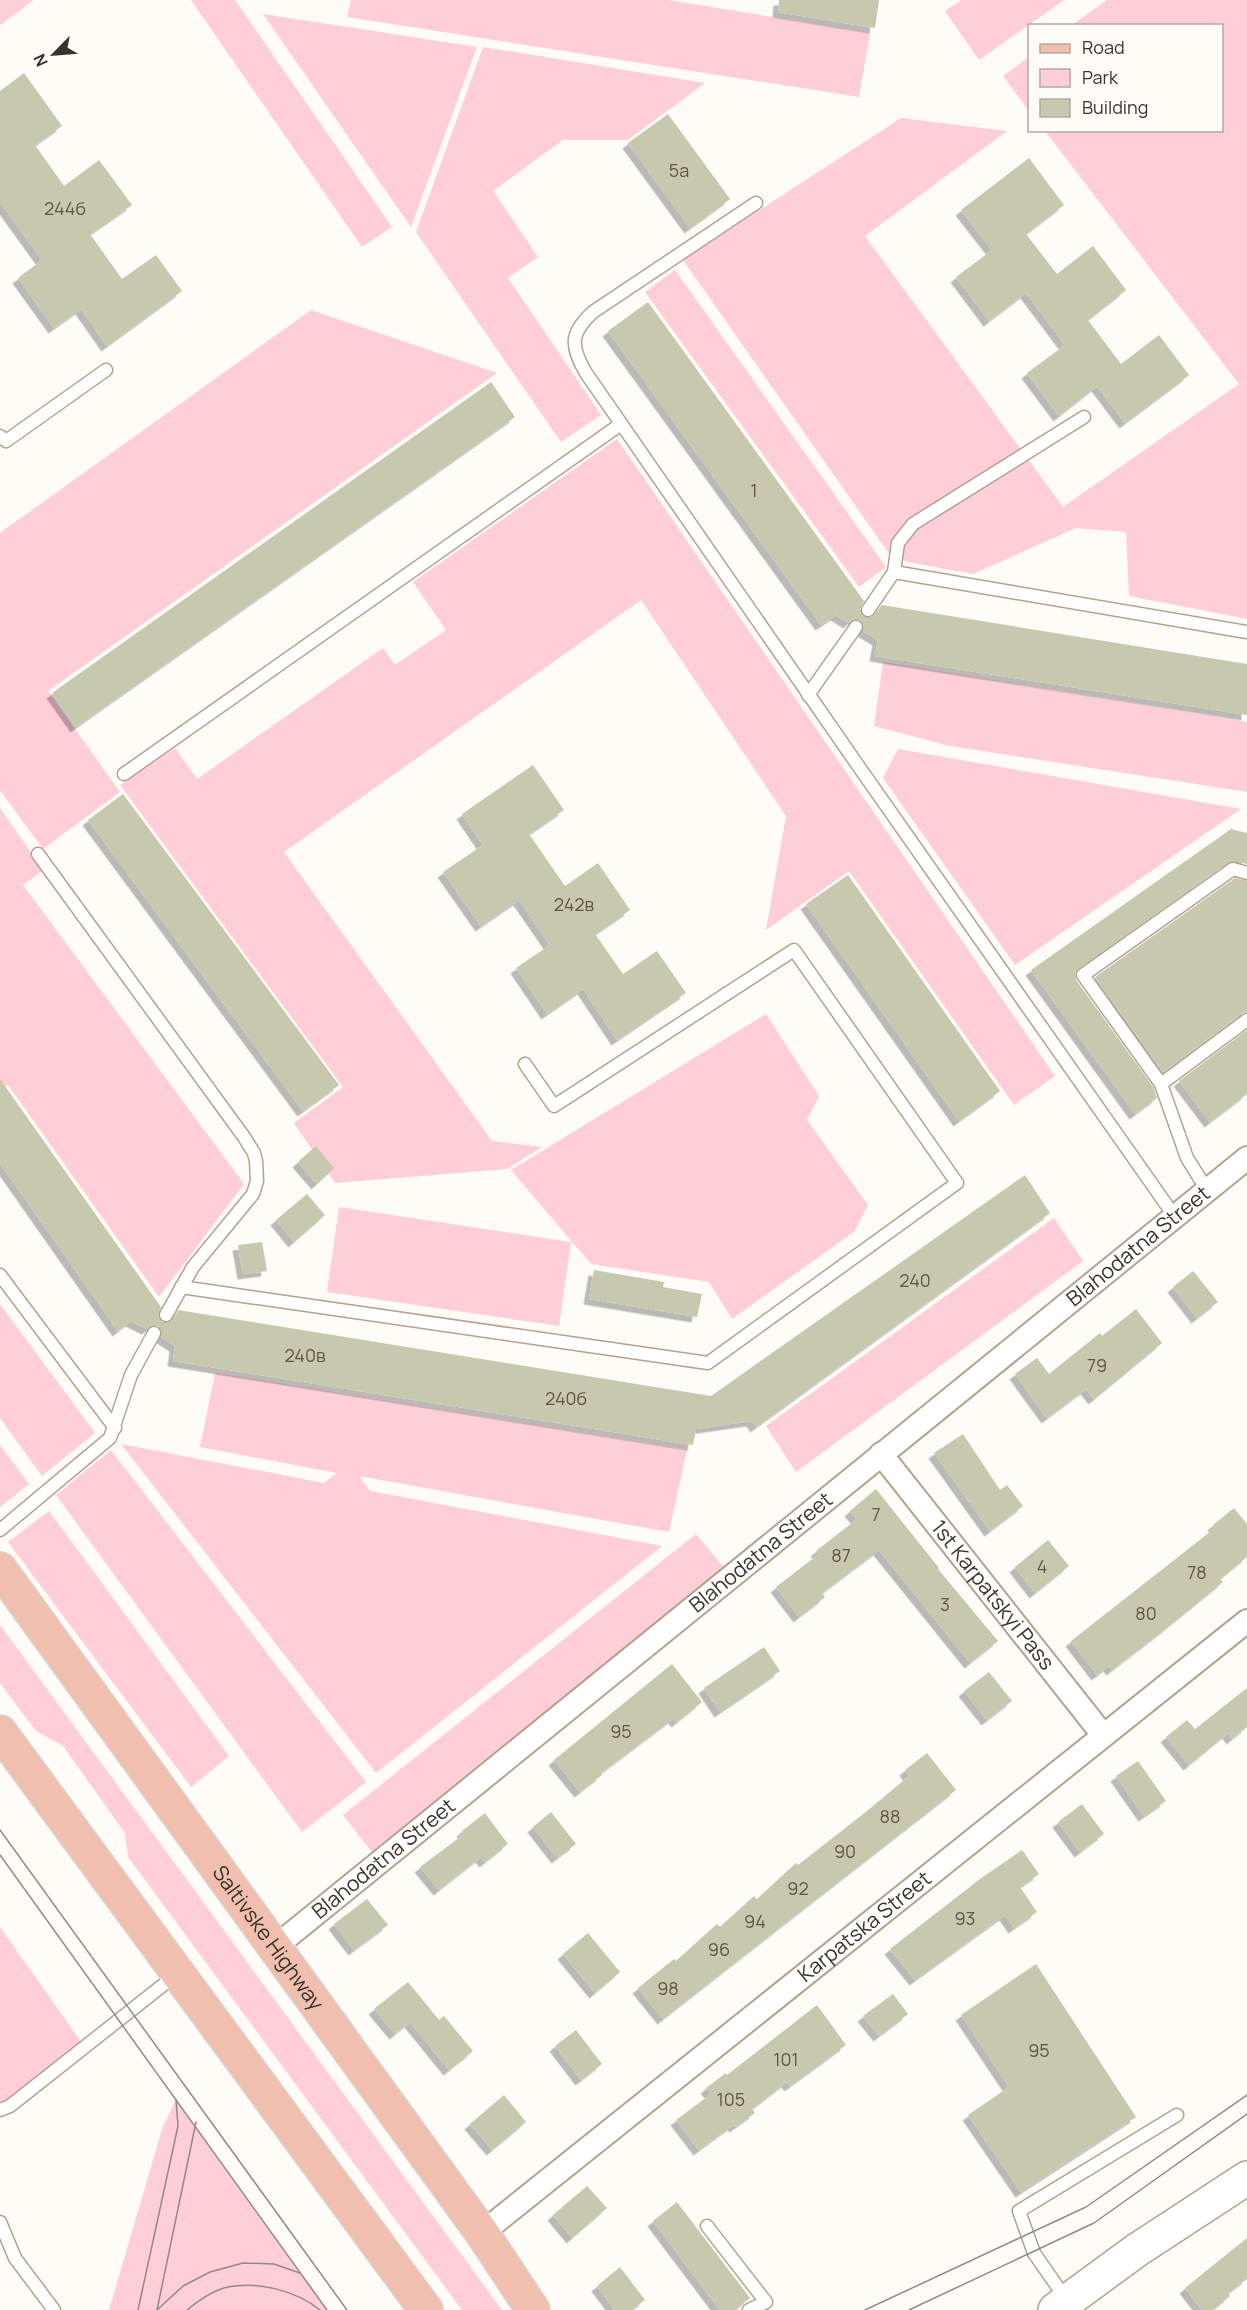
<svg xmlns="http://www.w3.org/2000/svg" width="1247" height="2310" viewBox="0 0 1247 2310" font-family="Manrope,sans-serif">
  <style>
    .green { fill: #ffced7 }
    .building { fill: #c7c8ae; filter: url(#shadow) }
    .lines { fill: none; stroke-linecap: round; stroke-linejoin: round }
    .service-casing { stroke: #b3a38e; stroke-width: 15 }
    .minor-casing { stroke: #b3a38e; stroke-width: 26 }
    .secondary-casing { stroke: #b3a38e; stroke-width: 36 }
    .primary-casing { stroke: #d8d6d4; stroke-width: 36 }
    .service { stroke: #fff; stroke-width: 12 }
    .minor { stroke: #fff; stroke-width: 22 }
    .secondary { stroke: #fff; stroke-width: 33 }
    .primary { stroke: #f1bfad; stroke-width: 33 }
    .tram { stroke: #908b84; stroke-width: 1.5 }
    .labels { text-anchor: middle; stroke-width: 4.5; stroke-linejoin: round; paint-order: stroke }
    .number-label { font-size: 18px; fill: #5d584b }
    .street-label { font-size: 21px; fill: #3a332a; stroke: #fffbf7 }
  </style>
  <defs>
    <filter id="shadow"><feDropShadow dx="-5.5" dy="5.5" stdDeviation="0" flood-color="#0004"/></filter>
  </defs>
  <rect width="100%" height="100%" fill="#fffbf7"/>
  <!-- green -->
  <g class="green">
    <path d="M 0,0 L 34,0 L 0,25 Z"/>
    <path d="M 191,0 L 235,0 L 392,227 L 362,247 Z"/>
    <path d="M 351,0 L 669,0 L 870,33 L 859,97 L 347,17 Z"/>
    <path d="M 961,0 L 1064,0 L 979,60 L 945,11 Z"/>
    <path d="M 1107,0 L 1247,0 L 1247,619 L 1129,596 L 1126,532 L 1076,528 L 973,574 L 908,562 L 890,555 L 683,260 L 901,118 L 1007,131 L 865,236 L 1063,507 L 1239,384 L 1045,131 L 1222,130 L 1222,26 L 1072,25 Z"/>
    <path d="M 263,14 L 477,47 L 411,227 Z"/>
    <path d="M 483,47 L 705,83 L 628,140 L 563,140 L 493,191 L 538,257 L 508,278 L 601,415 L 561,442 L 416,232 Z"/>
    <path d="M 1029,57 L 1029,111 L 1003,76 Z"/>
    <path d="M 675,270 L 886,567 L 859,587 L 645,292 Z"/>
    <path d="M 311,310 L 497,373 L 48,691 L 120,792 L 43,849 L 0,790 L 0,533 Z"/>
    <path d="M 617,439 L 1055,1076 L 1014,1105 L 849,871 L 766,930 L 786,816 L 641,600 L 284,852 L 492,1141 L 542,1147 L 507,1169 L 335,1183 L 294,1123 L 343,1087 L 120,785 L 175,748 L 197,779 L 383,648 L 395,665 L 446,630 L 413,582 Z"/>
    <path d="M 883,662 L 1247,722 L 1247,792 L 950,746 L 874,726 Z"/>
    <path d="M 898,749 L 1241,809 L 1015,965 L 883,778 Z"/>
    <path d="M 0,808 L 43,870 L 23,885 L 244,1184 L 159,1297 L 8,1085 L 0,1090 Z"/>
    <path d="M 766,1014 L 819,1096 L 807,1120 L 868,1205 L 855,1231 L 732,1319 L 709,1282 L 591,1264 L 511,1170 Z"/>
    <path d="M 339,1207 L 571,1242 L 559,1326 L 327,1292 Z"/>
    <path d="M 1054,1218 L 1083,1261 L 796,1472 L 766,1426 Z"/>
    <path d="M 0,1304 L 95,1433 L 42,1476 L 0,1418 Z"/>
    <path d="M 215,1373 L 687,1450 L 669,1532 L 359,1476 L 370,1491 L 662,1546 L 376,1773 L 121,1444 L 324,1483 L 337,1473 L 200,1447 Z"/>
    <path d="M 0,1445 L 29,1484 L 0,1507 Z"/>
    <path d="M 111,1450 L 366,1782 L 302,1832 L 56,1495 Z"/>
    <path d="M 49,1511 L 229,1756 L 191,1787 L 8,1542 Z"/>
    <path d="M 696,1534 L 725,1569 L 375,1856 L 343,1815 Z"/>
    <path d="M 0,1625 L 502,2310 L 462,2310 L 128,1857 L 125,1833 L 63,1746 L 36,1731 L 0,1683 Z"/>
    <path d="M 0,1927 L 84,2046 L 0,2110 Z"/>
    <path d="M 176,2100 L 327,2310 L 109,2310 L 163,2126 Z"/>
  </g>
  <!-- building -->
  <g class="building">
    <path d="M 779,0 L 879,0 L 875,28 L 778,12 Z"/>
    <path d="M 24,73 L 62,126 L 35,145 L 64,186 L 99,160 L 132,205 L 90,234 L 122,279 L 156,255 L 182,291 L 107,346 L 81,309 L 54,328 L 18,278 L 42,260 L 0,202 L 0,91 Z"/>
    <path d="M 668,114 L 730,199 L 690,228 L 628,143 Z"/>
    <path d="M 1029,158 L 1064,205 L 1026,234 L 1057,274 L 1093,246 L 1126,290 L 1088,320 L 1121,364 L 1159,335 L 1189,375 L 1125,423 L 1097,386 L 1059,416 L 1027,373 L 1065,345 L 1026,293 L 989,321 L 956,277 L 992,250 L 961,210 Z"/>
    <path d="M 648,302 L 864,601 L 860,609 L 863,616 L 872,617 L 882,605 L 1247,664 L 1247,715 L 875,656 L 878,640 L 863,631 L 864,624 L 860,620 L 853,619 L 849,623 L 836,615 L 821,625 L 608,331 Z"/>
    <path d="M 491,382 L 515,417 L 76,727 L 52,693 Z"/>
    <path d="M 533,765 L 564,810 L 529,834 L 565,886 L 598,863 L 630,910 L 595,934 L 623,974 L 657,951 L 686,993 L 617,1040 L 583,989 L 547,1014 L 516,968 L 550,945 L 519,900 L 481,926 L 443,872 L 483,845 L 462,814 Z"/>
    <path d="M 123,794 L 339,1085 L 303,1111 L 88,820 Z"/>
    <path d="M 1231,829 L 1247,833 L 1247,864 L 1235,861 L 1228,862 L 1075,972 L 1076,980 L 1154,1088 L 1157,1098 L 1135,1114 L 1031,970 Z"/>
    <path d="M 848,875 L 1000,1091 L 959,1121 L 806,904 Z"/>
    <path d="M 1235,878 L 1247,881 L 1247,1012 L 1242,1013 L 1163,1072 L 1095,977 Z"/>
    <path d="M 1247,1030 L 1247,1094 L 1210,1122 L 1179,1081 Z"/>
    <path d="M 0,1079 L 161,1307 L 158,1316 L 162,1322 L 171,1322 L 178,1310 L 711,1396 L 1025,1175 L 1050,1213 L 756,1427 L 752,1421 L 696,1429 L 693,1445 L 173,1361 L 175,1346 L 161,1337 L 162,1332 L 158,1326 L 153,1325 L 147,1329 L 131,1321 L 118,1331 L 0,1163 Z"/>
    <path d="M 316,1146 L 334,1168 L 317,1184 L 298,1162 Z"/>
    <path d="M 307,1194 L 325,1215 L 294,1242 L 276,1220 Z"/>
    <path d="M 262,1242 L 267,1271 L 243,1274 L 238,1245 Z"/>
    <path d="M 594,1270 L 664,1282 L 663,1287 L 702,1294 L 697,1317 L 589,1299 Z"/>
    <path d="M 1193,1271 L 1218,1302 L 1197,1318 L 1173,1287 Z"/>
    <path d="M 1136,1309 L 1162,1343 L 1094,1399 L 1086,1389 L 1047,1418 L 1015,1374 L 1037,1358 L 1049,1374 L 1100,1333 L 1102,1336 Z"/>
    <path d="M 963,1434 L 1000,1490 L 1007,1485 L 1023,1506 L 990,1531 L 934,1453 Z"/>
    <path d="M 876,1489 L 939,1568 L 938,1569 L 998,1641 L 970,1663 L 879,1550 L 822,1593 L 825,1597 L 799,1617 L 776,1587 L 819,1554 L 816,1551 L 857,1519 L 850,1511 Z"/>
    <path d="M 1234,1508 L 1247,1524 L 1247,1557 L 1220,1579 L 1223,1582 L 1164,1630 L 1112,1670 L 1109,1666 L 1097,1675 L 1071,1641 L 1215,1528 L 1213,1525 Z"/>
    <path d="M 1048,1540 L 1069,1566 L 1035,1593 L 1015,1567 Z"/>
    <path d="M 764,1647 L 780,1671 L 720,1712 L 704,1688 Z"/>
    <path d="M 672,1664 L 702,1702 L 677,1722 L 674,1718 L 601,1773 L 602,1775 L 580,1792 L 554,1760 Z"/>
    <path d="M 989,1672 L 1012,1701 L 987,1720 L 964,1691 Z"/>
    <path d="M 1247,1688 L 1247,1727 L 1232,1739 L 1228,1733 L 1189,1765 L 1166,1737 L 1187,1720 L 1195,1729 Z"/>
    <path d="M 927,1753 L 956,1790 L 663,2019 L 638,1988 L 674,1959 L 676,1961 L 717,1924 L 720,1927 L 754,1896 L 757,1899 L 796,1863 L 798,1865 L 867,1811 L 909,1776 L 905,1770 Z"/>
    <path d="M 1138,1761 L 1166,1801 L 1144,1816 L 1116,1776 Z"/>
    <path d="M 1082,1804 L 1104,1834 L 1080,1852 L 1058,1822 Z"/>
    <path d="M 551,1812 L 576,1844 L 557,1858 L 533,1827 Z"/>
    <path d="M 485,1813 L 508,1844 L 485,1862 L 481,1857 L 439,1890 L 420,1867 L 464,1834 L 462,1831 Z"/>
    <path d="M 1022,1850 L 1039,1874 L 1020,1887 L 1037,1912 L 1014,1928 L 1005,1915 L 915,1980 L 890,1949 L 980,1879 Z"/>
    <path d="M 367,1899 L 388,1925 L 354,1950 L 334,1924 Z"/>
    <path d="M 588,1933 L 620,1972 L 595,1993 L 563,1954 Z"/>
    <path d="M 1036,1964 L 1136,2117 L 1021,2192 L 968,2115 L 1009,2087 L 961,2015 Z"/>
    <path d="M 408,1982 L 439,2020 L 444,2016 L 473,2051 L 449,2070 L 410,2022 L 395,2034 L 374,2009 Z"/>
    <path d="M 893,1994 L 908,2014 L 879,2036 L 863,2016 Z"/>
    <path d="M 817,2005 L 846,2045 L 790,2086 L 787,2082 L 752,2109 L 755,2113 L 735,2127 L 733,2125 L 699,2150 L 676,2120 L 711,2094 L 706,2088 L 726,2073 L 727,2075 Z"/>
    <path d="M 576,2030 L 602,2064 L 581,2080 L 555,2046 Z"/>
    <path d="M 504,2095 L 526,2122 L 492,2150 L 470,2124 Z"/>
    <path d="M 587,2186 L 607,2208 L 572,2238 L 553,2215 Z"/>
    <path d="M 677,2202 L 750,2298 L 735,2310 L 720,2310 L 653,2221 Z"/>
    <path d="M 1247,2238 L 1247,2279 L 1228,2293 L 1230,2296 L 1213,2310 L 1202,2310 L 1185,2288 Z"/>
    <path d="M 620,2267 L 645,2300 L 631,2310 L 615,2310 L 597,2286 Z"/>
  </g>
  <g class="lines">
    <defs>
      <g id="service">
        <path d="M 756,203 L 593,312 C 570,333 570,346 586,373 L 859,767 L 1175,1217"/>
        <path d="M 0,436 L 6,441 L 106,370"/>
        <path d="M 894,572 L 898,543 L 913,524 L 1084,417"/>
        <path d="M 868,610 L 894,572 L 1247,632"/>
        <path d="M 808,695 L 856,627"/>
        <path d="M 124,774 L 621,424"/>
        <path d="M 38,854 L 244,1137 L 254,1153 L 256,1161 L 257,1181 L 253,1194 L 193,1267 L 166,1315"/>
        <path d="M 1161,1084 L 1247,1020"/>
        <path d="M 1207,1190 L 1187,1158 L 1161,1084 L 1083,975 L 1233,869 L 1247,873"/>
        <path d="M 0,1275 L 115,1428"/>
        <path d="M 181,1287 L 708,1363 L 957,1183 L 794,950 L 554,1106 L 525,1064"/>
        <path d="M 0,1530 L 110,1438 L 131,1375 L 154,1333"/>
        <path d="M 0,2110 L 10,2106 L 177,1974"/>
        <path d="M 0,2222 L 15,2258 L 54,2310"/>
        <path d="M 707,2226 L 766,2302 L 749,2310"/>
        <path d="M 1066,2299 L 1034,2253 L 1019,2211 L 1177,2115"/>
      </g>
      <g id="minor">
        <path id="s1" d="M 881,1454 L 1103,1735"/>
        <path id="s2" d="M 275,1947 L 1247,1158"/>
        <path id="s3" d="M 482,2233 L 1247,1621"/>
      </g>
      <path id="secondary" d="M 1055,2310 L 1137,2250 L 1247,2178"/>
      <g id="primary">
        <path id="s4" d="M 0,1569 L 482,2233 L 533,2310"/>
        <path d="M 0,1732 L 426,2310"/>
      </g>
    </defs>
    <!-- service casing -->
    <use href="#service" class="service-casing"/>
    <!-- minor casing -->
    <use href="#minor" class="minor-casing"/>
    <!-- secondary casing -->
    <use href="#secondary" class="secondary-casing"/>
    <!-- primary casing -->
    <use href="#primary" class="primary-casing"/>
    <!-- service -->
    <use href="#service" class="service"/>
    <!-- minor -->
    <use href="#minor" class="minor"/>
    <!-- secondary -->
    <use href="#secondary" class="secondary"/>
    <!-- primary -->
    <use href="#primary" class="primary"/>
    <!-- tram -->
    <g class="tram">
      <path d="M 0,1830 L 347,2310"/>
      <path d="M 0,1855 L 327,2310"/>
      <path d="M 138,2310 L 178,2126 L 176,2100"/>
      <path d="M 157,2310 L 196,2122"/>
      <path d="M 157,2310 L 183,2286 L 210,2272 L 243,2263 L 274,2264 L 300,2273"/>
      <path d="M 187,2310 C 198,2301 213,2290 228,2287 C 258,2281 297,2291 320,2310"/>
      <path d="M 865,2310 L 1086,2207 L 1247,2095"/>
      <path d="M 909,2310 L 1094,2223 L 1247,2114"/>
    </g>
  </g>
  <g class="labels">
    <!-- number labels -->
    <g class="number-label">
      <text x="679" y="177">5а</text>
      <text x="65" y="215">244б</text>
      <text x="754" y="497">1</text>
      <text x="574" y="911">242в</text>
      <text x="915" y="1287">240</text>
      <text x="305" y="1362">240в</text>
      <text x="1097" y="1372">79</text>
      <text x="566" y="1405">240б</text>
      <text x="876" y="1521">7</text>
      <text x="841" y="1562">87</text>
      <text x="1042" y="1573">4</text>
      <text x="1197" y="1579">78</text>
      <text x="945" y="1611">3</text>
      <text x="1146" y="1620">80</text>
      <text x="621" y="1738">95</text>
      <text x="890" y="1823">88</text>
      <text x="845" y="1858">90</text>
      <text x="798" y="1895">92</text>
      <text x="965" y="1925">93</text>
      <text x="755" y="1928">94</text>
      <text x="719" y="1956">96</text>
      <text x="668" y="1995">98</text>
      <text x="1039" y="2057">95</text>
      <text x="786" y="2066">101</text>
      <text x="731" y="2106">105</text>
    </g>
    <!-- street labels -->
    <g class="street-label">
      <text dy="7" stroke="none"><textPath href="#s2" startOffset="1112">Blahodatna Street</textPath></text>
      <text dy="7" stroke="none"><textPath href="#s2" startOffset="626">Blahodatna Street</textPath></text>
      <text dy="7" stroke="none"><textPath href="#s1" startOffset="180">1st Karpatskyi Pass</textPath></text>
      <text dy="7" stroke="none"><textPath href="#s2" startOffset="140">Blahodatna Street</textPath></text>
      <text dy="7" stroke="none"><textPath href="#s3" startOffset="490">Karpatska Street</textPath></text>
      <text dy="7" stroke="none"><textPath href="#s4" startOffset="456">Saltivske Highway</textPath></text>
    </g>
  </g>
  <!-- legend -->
  <rect x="1028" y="24" width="195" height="108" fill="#fffbf7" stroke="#b0aba5" stroke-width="1.5"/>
  <rect x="1040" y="44" width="30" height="9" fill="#f1bfad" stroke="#b0aba5" stroke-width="1.5"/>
  <text x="1082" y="54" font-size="18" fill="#3a332a">Road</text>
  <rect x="1040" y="69" width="30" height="18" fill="#ffced7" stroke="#b0aba5" stroke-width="1.5"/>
  <text x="1082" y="84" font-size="18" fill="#3a332a">Park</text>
  <rect x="1040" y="99" width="30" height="18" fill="#c7c8ae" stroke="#b0aba5" stroke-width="1.5"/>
  <text x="1082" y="114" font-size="18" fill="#3a332a">Building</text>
  <!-- north arrow -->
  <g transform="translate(54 54) rotate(245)" stroke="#fffbf7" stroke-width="4.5" paint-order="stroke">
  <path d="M0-4.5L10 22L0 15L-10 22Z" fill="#3a332a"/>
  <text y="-9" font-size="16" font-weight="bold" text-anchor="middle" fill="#3a332a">N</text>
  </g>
</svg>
